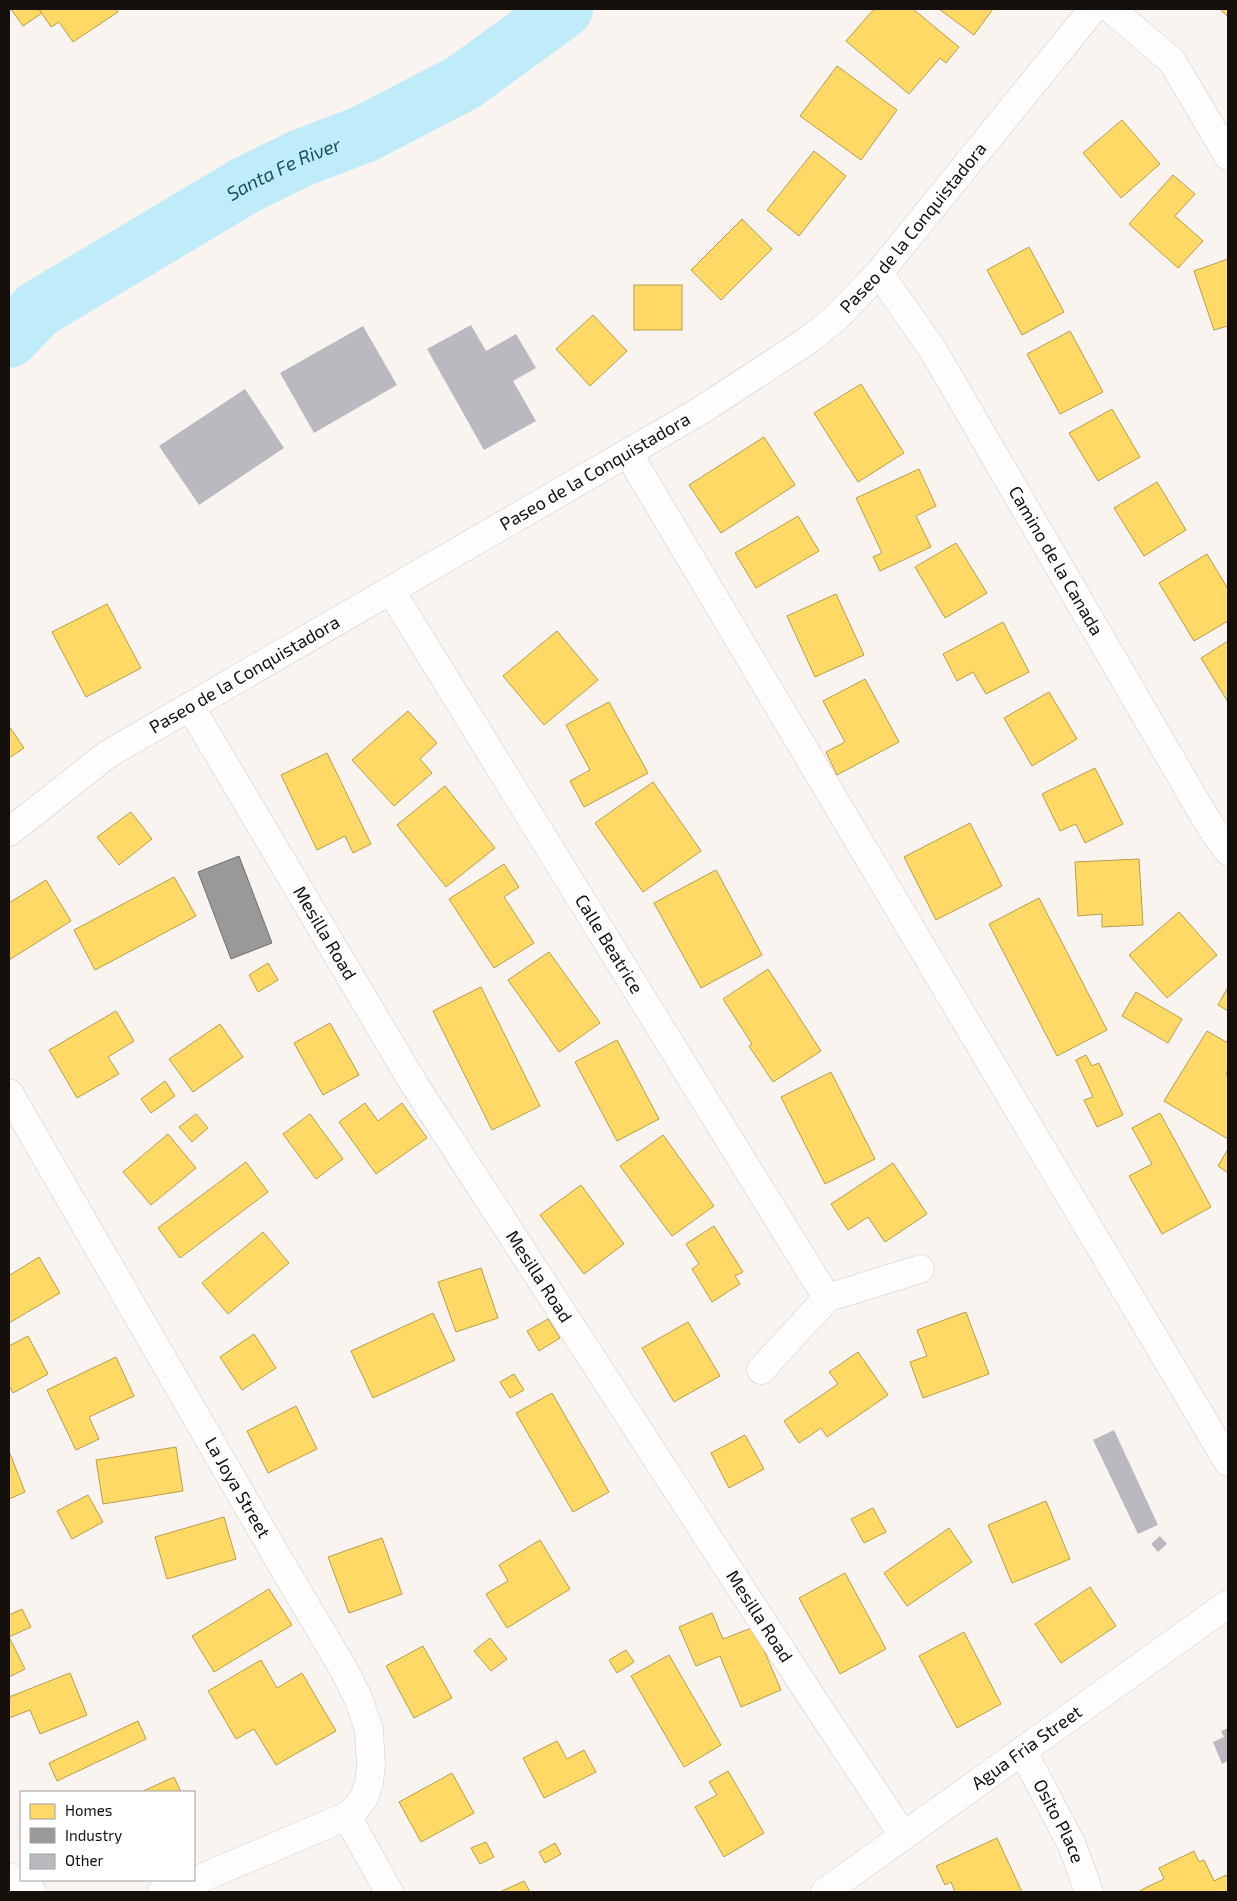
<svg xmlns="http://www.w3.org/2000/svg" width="1237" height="1901" viewBox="0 0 1237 1901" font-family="'Exo 2',sans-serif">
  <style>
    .homes { fill: #ffd966; stroke: #b99d4b }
    .industry { fill: #999; stroke: #72706f }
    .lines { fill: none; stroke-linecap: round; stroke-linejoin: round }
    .river { stroke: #c0ecfa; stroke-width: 58 }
    .building { fill: #bbb9c0 }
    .minor-casing { stroke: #cfcac5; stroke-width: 29 }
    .minor { stroke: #fefdfd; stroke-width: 28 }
    .labels { text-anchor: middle; stroke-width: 5; stroke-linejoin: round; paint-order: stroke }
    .street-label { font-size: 18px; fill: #16100c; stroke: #fff }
    .water-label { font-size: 19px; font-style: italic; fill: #19505f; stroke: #fff }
  </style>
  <rect width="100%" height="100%" fill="#f9f4ef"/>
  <!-- homes -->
  <g class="homes">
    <path d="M 11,9 L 39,9 L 42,13 L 23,26 Z"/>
    <path d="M 39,9 L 116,9 L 118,12 L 73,42 L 59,22 L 51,27 Z"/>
    <path d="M 874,9 L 913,9 L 959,47 L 946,63 L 940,58 L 909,94 L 846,41 Z"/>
    <path d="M 939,9 L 993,9 L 974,35 Z"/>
    <path d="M 1220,9 L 1228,9 L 1228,17 Z"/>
    <path d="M 837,66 L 897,110 L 861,160 L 800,116 Z"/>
    <path d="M 1122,120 L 1160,164 L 1121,198 L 1083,153 Z"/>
    <path d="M 814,151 L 846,176 L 799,236 L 767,210 Z"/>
    <path d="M 1173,175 L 1195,194 L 1175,216 L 1203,241 L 1178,268 L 1129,224 Z"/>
    <path d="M 742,219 L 772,249 L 721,300 L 691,270 Z"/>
    <path d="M 1029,247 L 1064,312 L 1022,335 L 987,270 Z"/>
    <path d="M 1228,259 L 1228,326 L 1214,330 L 1194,271 Z"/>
    <rect x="634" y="285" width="48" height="45"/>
    <path d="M 593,315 L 627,351 L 590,386 L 556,349 Z"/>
    <path d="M 1070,331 L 1103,392 L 1060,414 L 1027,354 Z"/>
    <path d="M 861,384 L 904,453 L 858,482 L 814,413 Z"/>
    <path d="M 1112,409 L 1140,457 L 1098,481 L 1069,433 Z"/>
    <path d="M 764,437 L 795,485 L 721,533 L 689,485 Z"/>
    <path d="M 919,469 L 936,506 L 916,516 L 931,547 L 880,571 L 873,557 L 882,553 L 856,498 Z"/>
    <path d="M 1157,482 L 1186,530 L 1144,556 L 1114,508 Z"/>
    <path d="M 798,516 L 819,551 L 756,588 L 735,553 Z"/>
    <path d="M 956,543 L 987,593 L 945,618 L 915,567 Z"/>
    <path d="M 1207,554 L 1228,589 L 1228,621 L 1194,641 L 1159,583 Z"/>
    <path d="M 836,594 L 864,655 L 815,677 L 787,616 Z"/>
    <path d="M 107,604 L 141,668 L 86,697 L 52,632 Z"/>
    <path d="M 1003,622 L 1029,672 L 986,694 L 973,672 L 957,681 L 943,654 Z"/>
    <path d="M 557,631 L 598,680 L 544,725 L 503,676 Z"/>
    <path d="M 1228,641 L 1228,702 L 1201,658 Z"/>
    <path d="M 865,679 L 899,742 L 837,775 L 826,752 L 845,742 L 823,701 Z"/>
    <path d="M 1049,692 L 1077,739 L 1032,766 L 1004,718 Z"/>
    <path d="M 609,702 L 648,773 L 584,807 L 570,781 L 590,770 L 566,725 Z"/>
    <path d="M 408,711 L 437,743 L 420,759 L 432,773 L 394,806 L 352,760 Z"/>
    <path d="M 9,726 L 24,748 L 9,758 Z"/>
    <path d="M 327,753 L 371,844 L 353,853 L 345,836 L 317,850 L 281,775 Z"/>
    <path d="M 1095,768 L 1123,824 L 1085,843 L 1076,824 L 1060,831 L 1042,794 Z"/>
    <path d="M 653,782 L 701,851 L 643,892 L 595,823 Z"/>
    <path d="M 445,786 L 495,848 L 446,887 L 397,825 Z"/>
    <path d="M 131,812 L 152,839 L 119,865 L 97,837 Z"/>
    <path d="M 970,823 L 1002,886 L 936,920 L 904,857 Z"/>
    <path d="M 1139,859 L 1143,925 L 1102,927 L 1102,914 L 1078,916 L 1075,862 Z"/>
    <path d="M 504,864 L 519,887 L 504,897 L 534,943 L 494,968 L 449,899 Z"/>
    <path d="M 716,870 L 762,955 L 701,988 L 654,903 Z"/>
    <path d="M 174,877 L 196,916 L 95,970 L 74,930 Z"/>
    <path d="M 46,880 L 71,921 L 9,960 L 9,903 Z"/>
    <path d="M 1039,898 L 1107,1030 L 1057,1056 L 989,924 Z"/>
    <path d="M 1179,912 L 1217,955 L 1167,998 L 1129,955 Z"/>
    <path d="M 549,952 L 600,1023 L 559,1052 L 508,980 Z"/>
    <path d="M 268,963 L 278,980 L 258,992 L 249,975 Z"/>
    <path d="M 768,969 L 821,1051 L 773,1082 L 749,1046 L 752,1044 L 723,999 Z"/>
    <path d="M 481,987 L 540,1106 L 492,1130 L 433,1011 Z"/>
    <path d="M 1228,987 L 1228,1011 L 1218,1005 Z"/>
    <path d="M 1136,992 L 1182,1019 L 1168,1043 L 1122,1016 Z"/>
    <path d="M 116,1011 L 134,1041 L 108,1057 L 119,1074 L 77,1098 L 49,1050 Z"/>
    <path d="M 330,1023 L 359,1075 L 323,1095 L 294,1043 Z"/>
    <path d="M 220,1024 L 243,1057 L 193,1092 L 169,1059 Z"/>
    <path d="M 1207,1031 L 1228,1043 L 1228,1070 L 1226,1074 L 1228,1076 L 1228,1139 L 1164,1101 Z"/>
    <path d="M 617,1040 L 659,1119 L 617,1141 L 575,1062 Z"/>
    <path d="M 1086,1055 L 1092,1066 L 1099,1063 L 1123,1115 L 1097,1127 L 1084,1100 L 1093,1097 L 1076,1060 Z"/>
    <path d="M 831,1072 L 875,1159 L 825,1184 L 781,1097 Z"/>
    <path d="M 165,1081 L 175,1096 L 151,1113 L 141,1099 Z"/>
    <path d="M 365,1103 L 378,1121 L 402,1103 L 427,1138 L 376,1174 L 339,1122 Z"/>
    <path d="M 1160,1113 L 1211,1207 L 1162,1234 L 1129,1176 L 1152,1164 L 1132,1128 Z"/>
    <path d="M 196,1114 L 208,1128 L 192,1142 L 179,1127 Z"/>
    <path d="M 310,1114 L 343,1159 L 316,1179 L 283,1134 Z"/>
    <path d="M 168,1134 L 196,1168 L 151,1205 L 123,1172 Z"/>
    <path d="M 663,1135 L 714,1206 L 672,1236 L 620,1166 Z"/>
    <path d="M 1228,1149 L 1228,1173 L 1218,1166 Z"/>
    <path d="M 246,1162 L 268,1192 L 180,1258 L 158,1228 Z"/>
    <path d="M 893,1163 L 927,1214 L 885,1242 L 868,1217 L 848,1230 L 831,1204 Z"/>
    <path d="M 581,1185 L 624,1244 L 584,1274 L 540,1215 Z"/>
    <path d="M 714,1226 L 743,1272 L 735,1276 L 740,1284 L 712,1302 L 692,1269 L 699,1264 L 686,1244 Z"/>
    <path d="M 263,1232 L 289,1263 L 228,1314 L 202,1283 Z"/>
    <path d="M 39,1257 L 60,1293 L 9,1323 L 9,1273 L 10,1275 Z"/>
    <path d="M 481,1268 L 498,1318 L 456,1332 L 438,1282 Z"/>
    <path d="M 966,1312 L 989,1374 L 923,1398 L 910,1362 L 927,1356 L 917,1330 Z"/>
    <path d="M 433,1313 L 455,1360 L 373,1398 L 351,1351 Z"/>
    <path d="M 548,1319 L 560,1338 L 539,1351 L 527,1331 Z"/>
    <path d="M 688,1322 L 720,1376 L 674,1402 L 642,1348 Z"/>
    <path d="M 254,1334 L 276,1368 L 242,1390 L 220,1357 Z"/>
    <path d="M 28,1336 L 48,1374 L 13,1393 L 9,1385 L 9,1346 Z"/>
    <path d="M 858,1352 L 888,1395 L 827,1437 L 821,1428 L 799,1443 L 784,1421 L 838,1384 L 829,1372 Z"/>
    <path d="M 116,1357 L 134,1396 L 89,1417 L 99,1439 L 76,1450 L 47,1390 Z"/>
    <path d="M 514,1374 L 524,1390 L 510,1398 L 500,1382 Z"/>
    <path d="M 552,1393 L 609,1492 L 573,1512 L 516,1413 Z"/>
    <path d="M 296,1406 L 317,1449 L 268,1473 L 247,1431 Z"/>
    <path d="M 745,1435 L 764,1469 L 729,1488 L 711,1453 Z"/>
    <path d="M 176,1447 L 183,1491 L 103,1504 L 96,1460 Z"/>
    <path d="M 9,1451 L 25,1492 L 9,1499 Z"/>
    <path d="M 88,1495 L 103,1522 L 72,1539 L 57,1511 Z"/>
    <path d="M 1046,1501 L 1070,1559 L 1012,1583 L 988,1525 Z"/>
    <path d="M 873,1508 L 886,1532 L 864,1543 L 851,1519 Z"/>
    <path d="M 224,1517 L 236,1559 L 167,1579 L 155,1537 Z"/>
    <path d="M 949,1528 L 972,1562 L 907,1606 L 884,1573 Z"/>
    <path d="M 382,1538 L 402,1594 L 349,1613 L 328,1557 Z"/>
    <path d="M 540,1540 L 570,1589 L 507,1628 L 486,1594 L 508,1581 L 499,1565 Z"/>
    <path d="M 845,1573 L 886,1649 L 840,1674 L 799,1598 Z"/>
    <path d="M 1090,1587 L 1116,1626 L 1061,1663 L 1035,1624 Z"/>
    <path d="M 269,1589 L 292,1625 L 214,1672 L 192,1636 Z"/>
    <path d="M 22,1609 L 31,1627 L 9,1637 L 25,1669 L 9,1677 L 9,1615 Z"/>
    <path d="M 712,1613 L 723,1639 L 754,1627 L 781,1690 L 741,1707 L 720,1656 L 696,1666 L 679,1627 Z"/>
    <path d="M 964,1632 L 1001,1704 L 957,1728 L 919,1656 Z"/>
    <path d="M 490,1638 L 507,1659 L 491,1671 L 474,1651 Z"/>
    <path d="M 423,1646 L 452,1698 L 414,1718 L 386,1666 Z"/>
    <path d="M 626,1650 L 634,1662 L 617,1673 L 609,1660 Z"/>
    <path d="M 669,1655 L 721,1745 L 684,1767 L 631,1676 Z"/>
    <path d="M 261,1660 L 277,1688 L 302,1673 L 336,1731 L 276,1765 L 254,1729 L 236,1739 L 208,1691 Z"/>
    <path d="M 70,1673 L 87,1715 L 40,1734 L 30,1710 L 9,1718 L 9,1697 Z"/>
    <path d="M 138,1721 L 146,1739 L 57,1781 L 49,1763 Z"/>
    <path d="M 557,1741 L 567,1759 L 584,1750 L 596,1772 L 544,1798 L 523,1758 Z"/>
    <path d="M 728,1771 L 764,1833 L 724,1857 L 695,1807 L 717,1795 L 709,1782 Z"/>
    <path d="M 452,1773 L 474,1813 L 421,1842 L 399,1802 Z"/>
    <path d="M 174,1777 L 181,1792 L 141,1792 Z"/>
    <path d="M 997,1838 L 1022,1892 L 955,1892 L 951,1882 L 945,1885 L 936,1866 Z"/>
    <path d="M 486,1842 L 494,1857 L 480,1864 L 471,1848 Z"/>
    <path d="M 555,1843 L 561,1854 L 545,1863 L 539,1852 Z"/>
    <path d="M 1194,1851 L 1199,1862 L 1204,1860 L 1214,1881 L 1226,1875 L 1228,1879 L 1228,1892 L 1141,1892 L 1140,1891 L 1145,1888 L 1164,1879 L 1159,1868 Z"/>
    <path d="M 524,1881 L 530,1892 L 500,1892 Z"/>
  </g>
  <!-- industry -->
  <path class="industry" d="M 239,856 L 272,943 L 231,959 L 198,872 Z"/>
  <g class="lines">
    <!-- river -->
    <path class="river" id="s1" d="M 9,339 L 38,309 L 246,185 L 301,158 L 364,134 L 464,82 L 564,9"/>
  </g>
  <!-- building -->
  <g class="building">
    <path d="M 471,325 L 486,351 L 516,334 L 536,368 L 513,381 L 536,421 L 484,450 L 427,349 Z"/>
    <path d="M 363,326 L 397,385 L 314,433 L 280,373 Z"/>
    <path d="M 245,389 L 284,448 L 199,505 L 159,446 Z"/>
    <path d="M 1114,1430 L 1158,1525 L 1138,1534 L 1093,1440 Z"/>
    <path d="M 1160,1536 L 1167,1544 L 1158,1552 L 1151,1544 Z"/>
    <path d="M 1228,1728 L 1228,1761 L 1222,1764 L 1213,1742 L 1224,1737 L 1221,1731 Z"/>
  </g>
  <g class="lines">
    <defs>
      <g id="minor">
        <path d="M 1111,9 L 1172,61 L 1228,156"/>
        <path id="s2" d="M 879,273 L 933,350 L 1196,802 L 1213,830 L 1228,851"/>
        <path d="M 628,453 L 1228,1462"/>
        <path id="s3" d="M 391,591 L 827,1298"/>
        <path id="s4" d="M 190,706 L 414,1084 L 814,1701 L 903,1835"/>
        <path id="s5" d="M 9,832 L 108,754 L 700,411 L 807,341 L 836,318 L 879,273 L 1093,9"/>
        <path id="s6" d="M 9,1093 L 283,1567 L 343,1668 L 359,1700 L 369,1730 L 371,1766 L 369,1783 L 364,1798 L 356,1808 L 347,1816 L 190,1883 L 162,1892"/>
        <path d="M 761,1370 L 827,1298 L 920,1269"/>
        <path id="s7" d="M 1023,1752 L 1072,1845 L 1089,1892"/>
        <path d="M 347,1816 L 389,1892"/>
        <path d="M 9,1877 L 16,1884 L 32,1892"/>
        <path id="s8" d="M 825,1892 L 1228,1604"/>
      </g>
    </defs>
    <!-- minor casing -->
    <use href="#minor" class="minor-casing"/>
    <!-- minor -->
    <use href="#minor" class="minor"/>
  </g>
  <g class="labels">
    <!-- street labels -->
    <g class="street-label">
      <text dy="6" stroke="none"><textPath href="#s5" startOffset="1094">Paseo de la Conquistadora</textPath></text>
      <text dy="6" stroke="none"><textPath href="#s5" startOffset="689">Paseo de la Conquistadora</textPath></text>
      <text dy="6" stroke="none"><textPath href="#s2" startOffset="338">Camino de la Canada</textPath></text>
      <text dy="6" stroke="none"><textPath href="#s5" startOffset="284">Paseo de la Conquistadora</textPath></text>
      <text dy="6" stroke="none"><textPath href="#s4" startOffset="264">Mesilla Road</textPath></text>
      <text dy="6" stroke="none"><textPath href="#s3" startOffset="415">Calle Beatrice</textPath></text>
      <text dy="6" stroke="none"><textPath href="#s4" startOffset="669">Mesilla Road</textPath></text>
      <text dy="6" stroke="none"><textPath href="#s6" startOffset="456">La Joya Street</textPath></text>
      <text dy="6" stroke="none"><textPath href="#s4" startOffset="1074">Mesilla Road</textPath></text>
      <text dy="6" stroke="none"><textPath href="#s8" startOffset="248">Agua Fria Street</textPath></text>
      <text dy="6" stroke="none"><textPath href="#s7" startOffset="78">Osito Place</textPath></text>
    </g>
    <!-- water labels -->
    <g class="water-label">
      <text dy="7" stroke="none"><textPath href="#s1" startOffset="325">Santa Fe River</textPath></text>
    </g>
  </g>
  <!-- border -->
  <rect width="1237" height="1901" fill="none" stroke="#16100c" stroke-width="20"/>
  <!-- legend -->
  <rect x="20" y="1791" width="175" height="90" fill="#ffffff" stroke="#a29f9e"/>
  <rect x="30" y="1804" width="25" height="15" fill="#ffd966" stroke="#a29f9e"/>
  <text x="65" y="1816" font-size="15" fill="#16100c">Homes</text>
  <rect x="30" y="1828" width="25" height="15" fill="#999999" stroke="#a29f9e"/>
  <text x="65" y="1841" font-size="15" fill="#16100c">Industry</text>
  <rect x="30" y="1854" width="25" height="15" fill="#bbb9c0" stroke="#a29f9e"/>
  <text x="65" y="1866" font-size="15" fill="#16100c">Other</text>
</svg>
